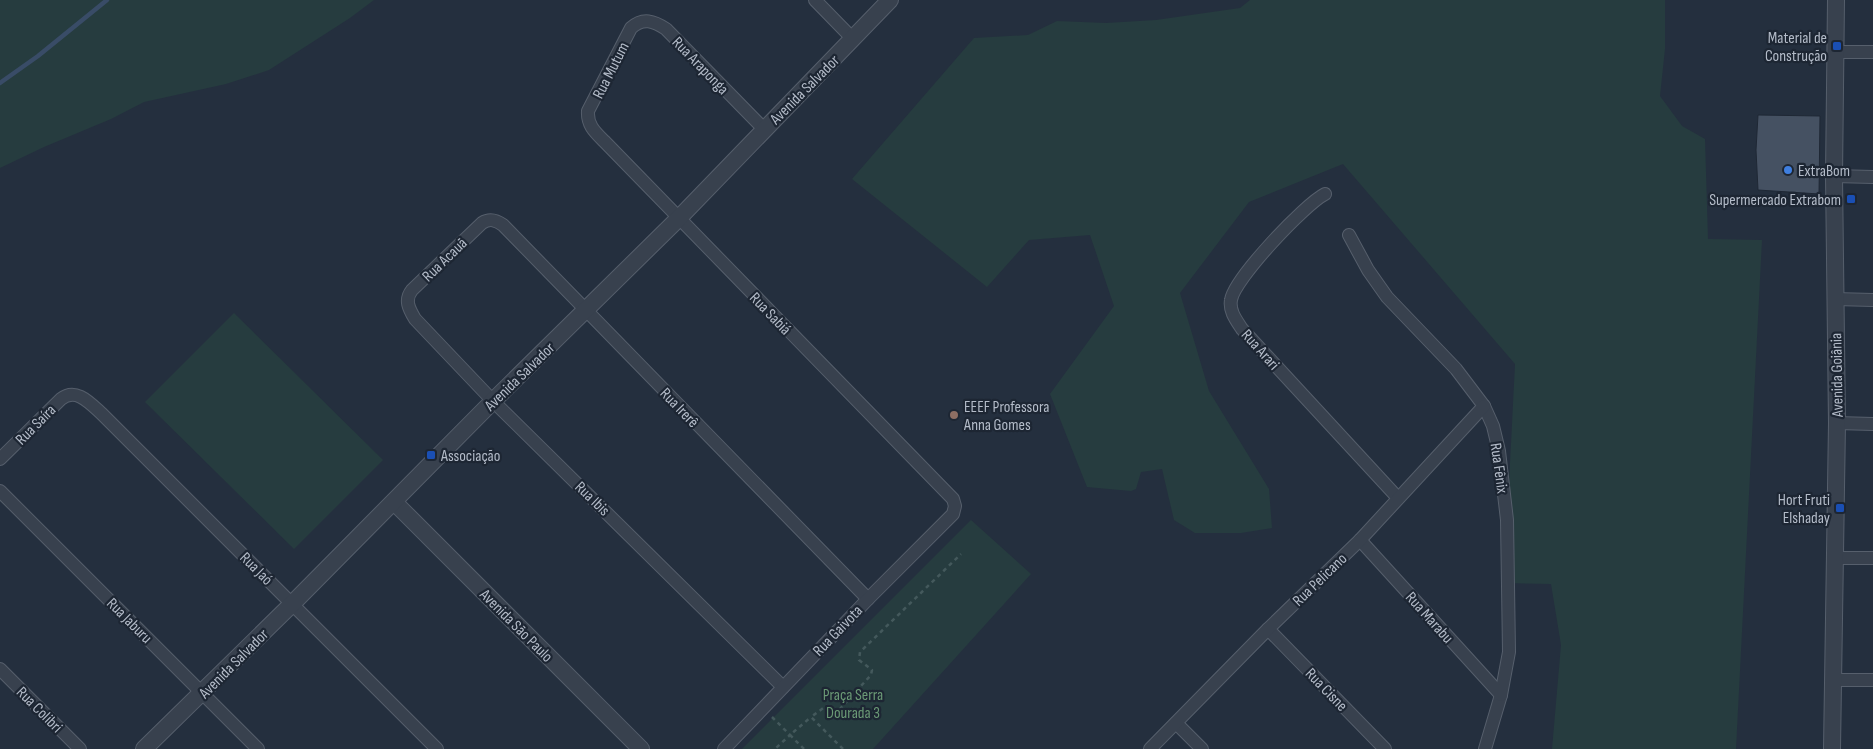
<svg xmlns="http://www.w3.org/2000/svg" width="1873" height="749" viewBox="0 0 1873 749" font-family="'Sofia Sans Condensed',sans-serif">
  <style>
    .green { fill: #263c3f }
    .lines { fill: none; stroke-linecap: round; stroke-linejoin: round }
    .stream { stroke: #394c67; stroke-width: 4.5 }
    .building { fill: #455162; stroke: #1f2835 }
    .minor-casing { stroke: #565f6c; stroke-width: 14 }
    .tertiary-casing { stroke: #565f6c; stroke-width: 18 }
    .path { stroke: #44595c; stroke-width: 2.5; stroke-dasharray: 4 4; stroke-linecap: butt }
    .minor { stroke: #38414e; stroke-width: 12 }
    .tertiary { stroke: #38414e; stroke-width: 16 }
    .transit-dot { fill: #1a4fb4; stroke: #1d2633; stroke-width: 2 }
    .shop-dot { fill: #3f7fe0; stroke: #1d2633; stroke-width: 2 }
    .education-dot { fill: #8d6e63; stroke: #1d2633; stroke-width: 2 }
    .labels { text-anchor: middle; stroke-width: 4.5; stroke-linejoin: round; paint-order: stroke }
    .poi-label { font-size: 16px; fill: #b4bcc9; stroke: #1d2633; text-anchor: end }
    .street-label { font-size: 16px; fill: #b4bcc9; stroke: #1d2633 }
    .park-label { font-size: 16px; fill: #6b9a76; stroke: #1d2633 }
  </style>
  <rect width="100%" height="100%" fill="#242f3e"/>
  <!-- green -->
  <g class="green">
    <path d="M 0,0 L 374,0 L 350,18 L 269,70 L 226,84 L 144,102 L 111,119 L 44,147 L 0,168 Z"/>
    <path d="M 1250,0 L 1665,0 L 1665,49 L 1660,96 L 1682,126 L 1705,139 L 1708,239 L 1762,240 L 1736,749 L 1552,749 L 1561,645 L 1551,584 L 1504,583 L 1515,364 L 1343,164 L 1249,202 L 1180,293 L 1209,391 L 1269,489 L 1272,528 L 1241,533 L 1195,533 L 1174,520 L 1162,469 L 1141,472 L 1136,489 L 1131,491 L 1087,487 L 1050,394 L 1114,306 L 1090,235 L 1029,240 L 987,287 L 852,179 L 974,38 L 1028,35 L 1057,21 L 1106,23 L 1156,20 L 1240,8 Z"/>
    <path d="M 234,313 L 383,460 L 294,549 L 145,402 Z"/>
    <path d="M 971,520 L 1031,574 L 873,749 L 742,749 Z"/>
  </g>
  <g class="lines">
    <!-- stream -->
    <path class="stream" d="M 0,83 L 38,56 L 107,0"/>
  </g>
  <!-- building -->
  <path class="building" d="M 1758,115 L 1820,116 L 1819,194 L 1758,190 L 1756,150 Z"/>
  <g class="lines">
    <defs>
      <g id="minor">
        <path d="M 815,0 L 853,39"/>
        <path d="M 1835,52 L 1873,52"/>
        <path d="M 1834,176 L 1873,177"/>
        <path d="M 1325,194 C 1305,204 1234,279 1231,300 C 1229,311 1236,320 1242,329 L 1398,498"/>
        <path d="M 1349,235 L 1368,270 L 1387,297 L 1456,369 L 1484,406 L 1493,426 L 1499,451 L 1507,520 L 1509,652 L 1501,695 L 1485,749"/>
        <path d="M 1835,299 L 1873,300"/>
        <path d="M 1837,423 L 1873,424"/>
        <path d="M 0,459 L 61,399 C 76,387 90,403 102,414 L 437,749"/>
        <path d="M 0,491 L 258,749"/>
        <path d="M 1360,540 L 1501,695"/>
        <path d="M 1835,558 L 1873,558"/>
        <path d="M 1268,629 L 1385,749"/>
        <path d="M 0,669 L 80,749"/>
        <path d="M 1832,680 L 1873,680"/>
        <path d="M 783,687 L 493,401 L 415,319 C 409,309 404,300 412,290 L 482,223 C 490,218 496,220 503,225 L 868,599"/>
        <path d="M 1176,723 L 1202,749"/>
        <path d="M 724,749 L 868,599 L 953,514 L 955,506 L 953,499 L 604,141 C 595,132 587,125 588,111 L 631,28 C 643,17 654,21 666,29 L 764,129"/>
        <path d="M 1150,749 L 1268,629 L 1360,540 L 1484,406"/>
      </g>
      <g id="tertiary">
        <path d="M 394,502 L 641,749"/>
        <path d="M 144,749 L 293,603 L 493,401 L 679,218 L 890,0"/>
        <path d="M 1832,749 L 1837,423 L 1834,176 L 1836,0"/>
      </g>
    </defs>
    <!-- minor casing -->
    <use href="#minor" class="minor-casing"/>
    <!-- tertiary casing -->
    <use href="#tertiary" class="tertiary-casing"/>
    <!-- path -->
    <g class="path">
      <path d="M 772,717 L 790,735 L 775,749"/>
      <path d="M 804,749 L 790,735 L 811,717"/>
      <path d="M 843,749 L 811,717 L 826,706 L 830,706 L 835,711 L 839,710 L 871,675 L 872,670 L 859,660 L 860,652 L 961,554"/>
    </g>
    <!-- minor -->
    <use href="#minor" class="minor"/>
    <!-- tertiary -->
    <use href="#tertiary" class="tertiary"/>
  </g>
  <!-- markers -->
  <g class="transit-dot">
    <rect x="1832" y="41" width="10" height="10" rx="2.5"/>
    <rect x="1846" y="194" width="10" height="10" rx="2.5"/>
    <rect x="426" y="450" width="10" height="10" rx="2.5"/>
    <rect x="1835" y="503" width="10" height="10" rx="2.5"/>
  </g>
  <circle class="shop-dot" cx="1788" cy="170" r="5"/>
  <circle class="education-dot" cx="954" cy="415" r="5"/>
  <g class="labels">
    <!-- poi labels -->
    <g class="poi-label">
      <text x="1827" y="43">Material de<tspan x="1827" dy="18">Construção</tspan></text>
      <text x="1798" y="176" text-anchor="start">ExtraBom</text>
      <text x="1841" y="205">Supermercado Extrabom</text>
      <text x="964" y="412" text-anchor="start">EEEF Professora<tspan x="964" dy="18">Anna Gomes</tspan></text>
      <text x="441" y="461" text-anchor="start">Associação</text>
      <text x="1830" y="505">Hort Fruti<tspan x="1830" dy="18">Elshaday</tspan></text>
    </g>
    <!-- street labels -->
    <g class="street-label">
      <text transform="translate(701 65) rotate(46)" y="6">Rua Araponga</text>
      <text transform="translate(610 70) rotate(-63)" y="6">Rua Mutum</text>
      <text transform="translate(804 89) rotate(-45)" y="6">Avenida Salvador</text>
      <text transform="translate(444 259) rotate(-44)" y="6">Rua Acauã</text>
      <text transform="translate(771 313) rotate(46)" y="6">Rua Sabiá</text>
      <text transform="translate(1261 349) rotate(48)" y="6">Rua Arari</text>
      <text transform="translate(1836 375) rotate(-91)" y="6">Avenida Goiânia</text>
      <text transform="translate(519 376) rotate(-44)" y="6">Avenida Salvador</text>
      <text transform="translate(680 407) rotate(46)" y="6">Rua Irerê</text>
      <text transform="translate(35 424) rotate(-45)" y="6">Rua Saíra</text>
      <text transform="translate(1500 468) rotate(82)" y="6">Rua Fênix</text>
      <text transform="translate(593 498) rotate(44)" y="6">Rua Ibis</text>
      <text transform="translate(257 568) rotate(45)" y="6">Rua Jaó</text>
      <text transform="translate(1319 579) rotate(-44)" y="6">Rua Pelicano</text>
      <text transform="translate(1430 617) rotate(48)" y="6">Rua Marabu</text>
      <text transform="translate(130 620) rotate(45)" y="6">Rua Jaburu</text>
      <text transform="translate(517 625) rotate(45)" y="6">Avenida São Paulo</text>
      <text transform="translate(837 630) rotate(-46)" y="6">Rua Gaivota</text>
      <text transform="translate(233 663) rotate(-45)" y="6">Avenida Salvador</text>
      <text transform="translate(1327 689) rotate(46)" y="6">Rua Cisne</text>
      <text transform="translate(40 709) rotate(45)" y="6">Rua Colibri</text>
    </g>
    <!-- park labels -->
    <g class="park-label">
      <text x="853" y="700">Praça Serra<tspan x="853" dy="18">Dourada 3</tspan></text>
    </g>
  </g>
</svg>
